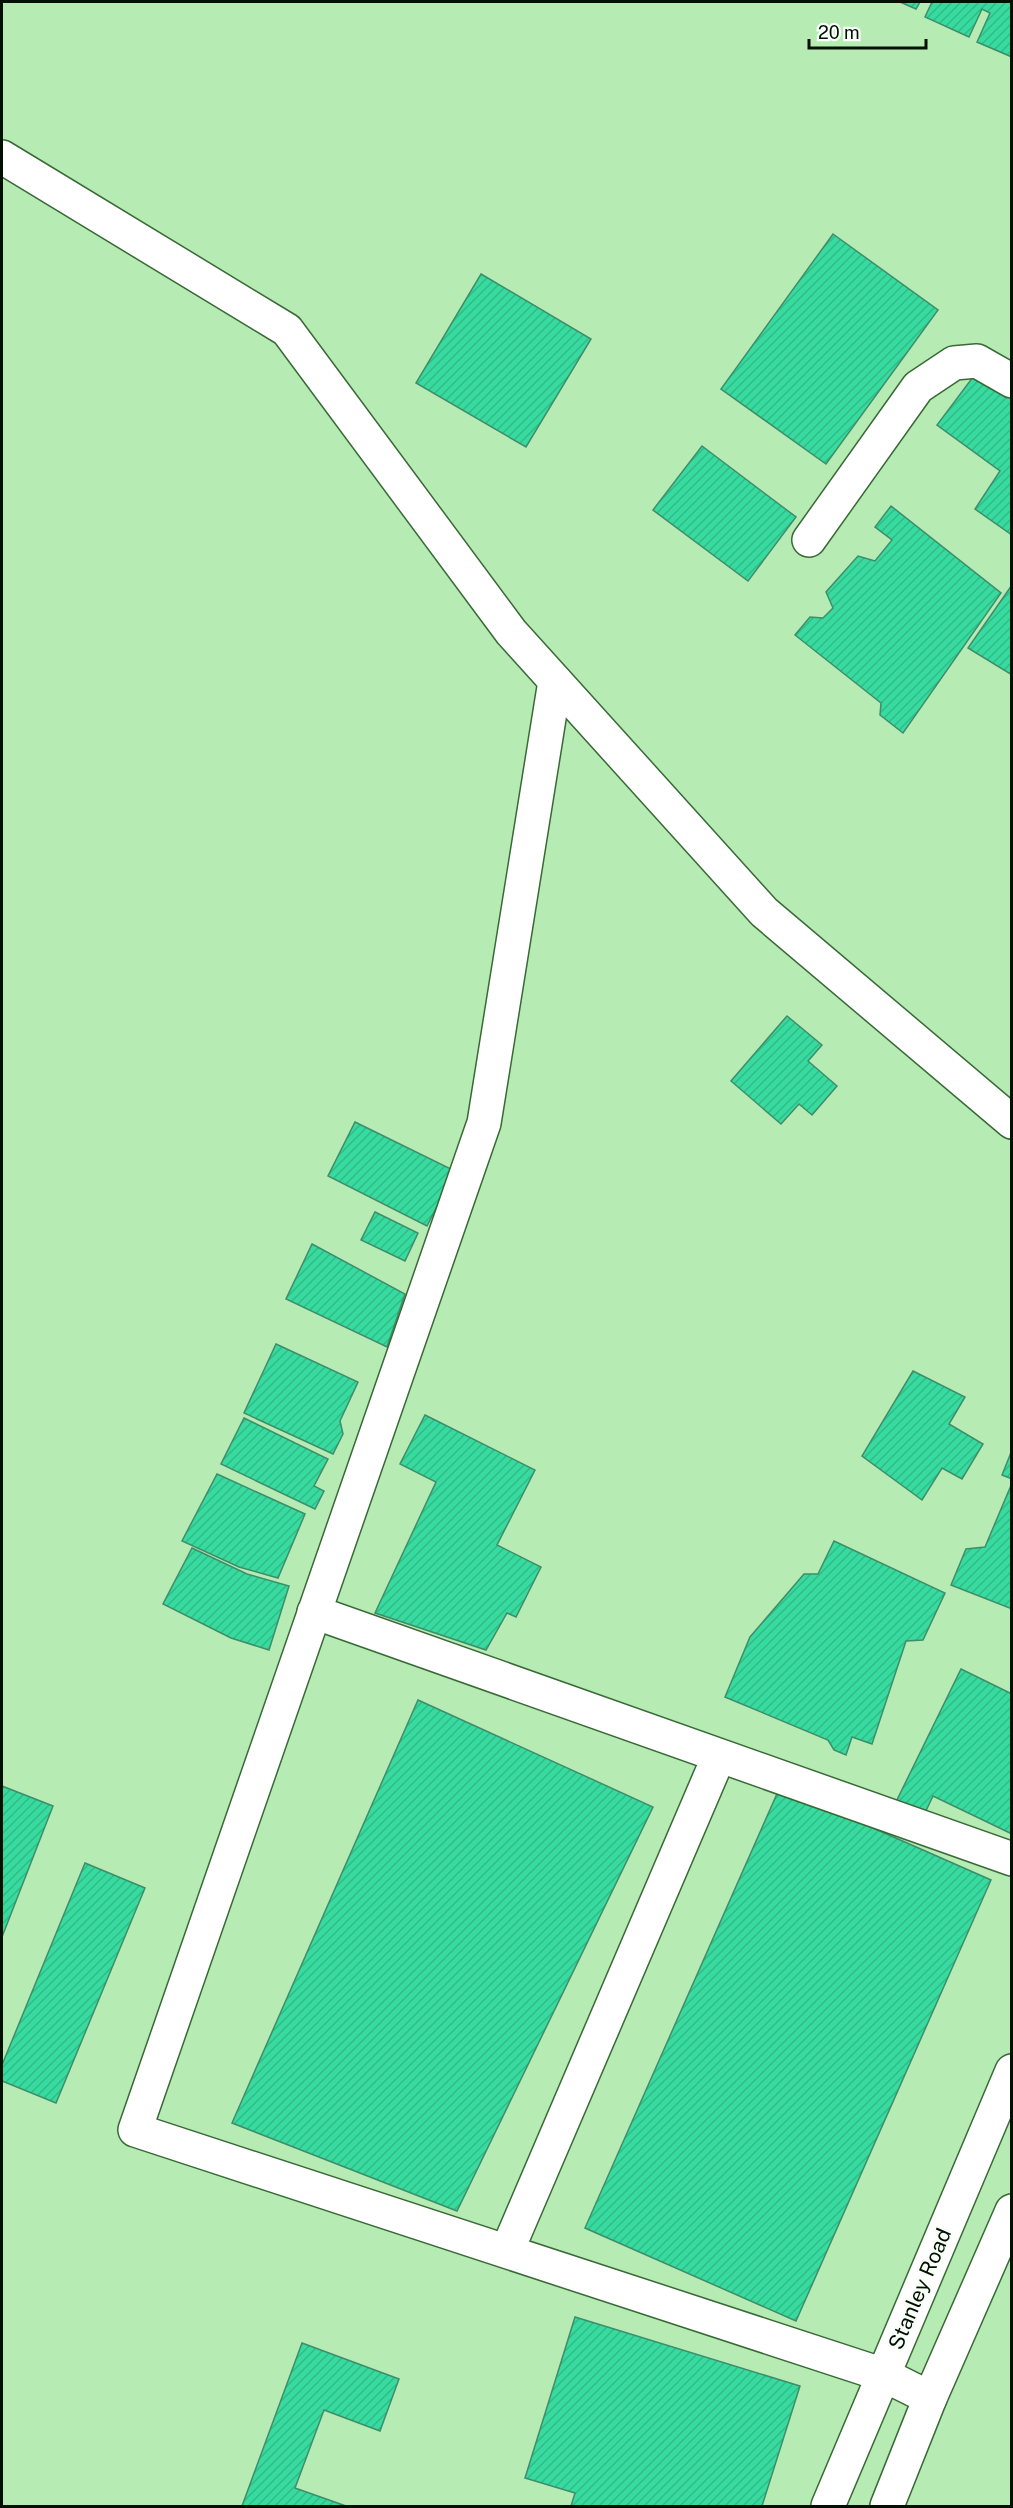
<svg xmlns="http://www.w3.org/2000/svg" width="1013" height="2508" viewBox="0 0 1013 2508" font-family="'Public Sans',sans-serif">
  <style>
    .building { fill: url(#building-hatch); stroke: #3e8d6b; stroke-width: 1.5 }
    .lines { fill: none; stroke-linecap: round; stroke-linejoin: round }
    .street-casing { stroke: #396937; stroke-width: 36 }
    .secondary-casing { stroke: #396937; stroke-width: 36 }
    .primary-casing { stroke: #396937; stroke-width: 36 }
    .street { stroke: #fff; stroke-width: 33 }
    .secondary { stroke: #fff; stroke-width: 33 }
    .primary { stroke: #fff; stroke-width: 33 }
    .labels { text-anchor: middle; stroke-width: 4.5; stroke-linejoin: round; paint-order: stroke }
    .street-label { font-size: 21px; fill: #011001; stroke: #f8fef8 }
  </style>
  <defs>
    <pattern id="building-hatch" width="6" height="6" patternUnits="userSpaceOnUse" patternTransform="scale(1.5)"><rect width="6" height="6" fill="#38db9f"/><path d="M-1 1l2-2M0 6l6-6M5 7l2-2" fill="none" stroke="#30bb87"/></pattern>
  </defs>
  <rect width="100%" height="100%" fill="#b6ebb3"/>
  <!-- building -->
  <g class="building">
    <path d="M 900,2 L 920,2 L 916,9 Z"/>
    <path d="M 932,2 L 1012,2 L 1012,57 L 977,42 L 990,13 L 982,9 L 969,37 L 925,17 Z"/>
    <path d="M 833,234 L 938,310 L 826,464 L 721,389 Z"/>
    <path d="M 481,274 L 591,339 L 526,447 L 416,383 Z"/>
    <path d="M 982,365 L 1012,386 L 1012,535 L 975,509 L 1000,471 L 937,425 Z"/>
    <path d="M 702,446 L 796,517 L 748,581 L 653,510 Z"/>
    <path d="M 891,506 L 1001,593 L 903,733 L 880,715 L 881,703 L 795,635 L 810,617 L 823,618 L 833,608 L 826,592 L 858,556 L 875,561 L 892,540 L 875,527 Z"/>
    <path d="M 1012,585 L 1012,675 L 968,648 Z"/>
    <path d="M 787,1016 L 822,1045 L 808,1061 L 837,1086 L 812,1115 L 799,1104 L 781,1124 L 731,1081 Z"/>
    <path d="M 355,1122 L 455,1171 L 427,1226 L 328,1176 Z"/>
    <path d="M 375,1212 L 418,1233 L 405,1261 L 361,1240 Z"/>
    <path d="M 312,1244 L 405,1294 L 387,1347 L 286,1299 Z"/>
    <path d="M 276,1344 L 358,1382 L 340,1421 L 343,1434 L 333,1454 L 244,1413 Z"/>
    <path d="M 913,1371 L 965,1397 L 949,1424 L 983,1444 L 962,1479 L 942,1468 L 922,1500 L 862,1456 Z"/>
    <path d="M 425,1415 L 535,1470 L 497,1545 L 541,1567 L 516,1617 L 507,1613 L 486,1650 L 375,1613 L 436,1482 L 400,1464 Z"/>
    <path d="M 244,1418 L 328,1459 L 314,1486 L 324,1491 L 315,1509 L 221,1464 Z"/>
    <path d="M 1012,1450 L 1012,1479 L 1002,1475 Z"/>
    <path d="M 217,1474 L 305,1514 L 278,1578 L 239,1567 L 182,1541 Z"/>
    <path d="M 1012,1483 L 1012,1609 L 951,1585 L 966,1549 L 985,1547 Z"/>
    <path d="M 834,1541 L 945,1593 L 923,1640 L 906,1641 L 872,1744 L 852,1737 L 846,1755 L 834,1750 L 828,1740 L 725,1697 L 750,1637 L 804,1574 L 818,1574 Z"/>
    <path d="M 192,1548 L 247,1574 L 289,1586 L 269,1650 L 231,1638 L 163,1604 Z"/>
    <path d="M 961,1669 L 1012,1694 L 1012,1834 L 933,1796 L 923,1817 L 895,1804 Z"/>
    <path d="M 418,1700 L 653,1807 L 457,2211 L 232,2123 Z"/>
    <path d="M 2,1786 L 53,1806 L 2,1937 Z"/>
    <path d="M 780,1787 L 991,1880 L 796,2321 L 585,2228 Z"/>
    <path d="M 85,1863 L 145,1888 L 56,2103 L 2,2081 L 2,2065 Z"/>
    <path d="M 575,2317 L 800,2386 L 762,2506 L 571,2506 L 575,2493 L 525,2478 Z"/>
    <path d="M 302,2343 L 399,2379 L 380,2431 L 324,2410 L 295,2488 L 346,2506 L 242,2506 Z"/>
  </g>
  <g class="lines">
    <defs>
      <g id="street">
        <path d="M 809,540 L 918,387 L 954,363 L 977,361 L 1012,381"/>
        <path d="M 555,681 L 484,1123 L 135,2130 L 884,2375 L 930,2398"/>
        <path d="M 314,1612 L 1012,1859"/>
        <path d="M 507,2251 L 719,1756"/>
      </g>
      <path id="secondary" d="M 2,157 L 287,330 L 511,632 L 764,912 L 1012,1122"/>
      <g id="primary">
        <path d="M 828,2506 L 1012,2071"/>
        <path d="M 887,2506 L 930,2398 L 1012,2211"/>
      </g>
    </defs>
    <!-- street casing -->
    <use href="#street" class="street-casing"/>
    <!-- secondary casing -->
    <use href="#secondary" class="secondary-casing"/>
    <!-- primary casing -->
    <use href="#primary" class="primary-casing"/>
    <!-- street -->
    <use href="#street" class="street"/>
    <!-- secondary -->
    <use href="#secondary" class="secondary"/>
    <!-- primary -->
    <use href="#primary" class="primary"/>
  </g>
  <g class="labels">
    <!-- street labels -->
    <g class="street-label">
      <text transform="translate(920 2289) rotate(-67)" y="7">Stanley Road</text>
    </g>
  </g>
  <!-- border -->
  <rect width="1013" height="2508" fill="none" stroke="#011001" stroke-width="6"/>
  <!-- scale -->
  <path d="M809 39v9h117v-9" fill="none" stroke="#011001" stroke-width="3"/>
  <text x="818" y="39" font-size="18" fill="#011001" stroke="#f8fef8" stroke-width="4.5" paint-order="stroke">20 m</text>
</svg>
